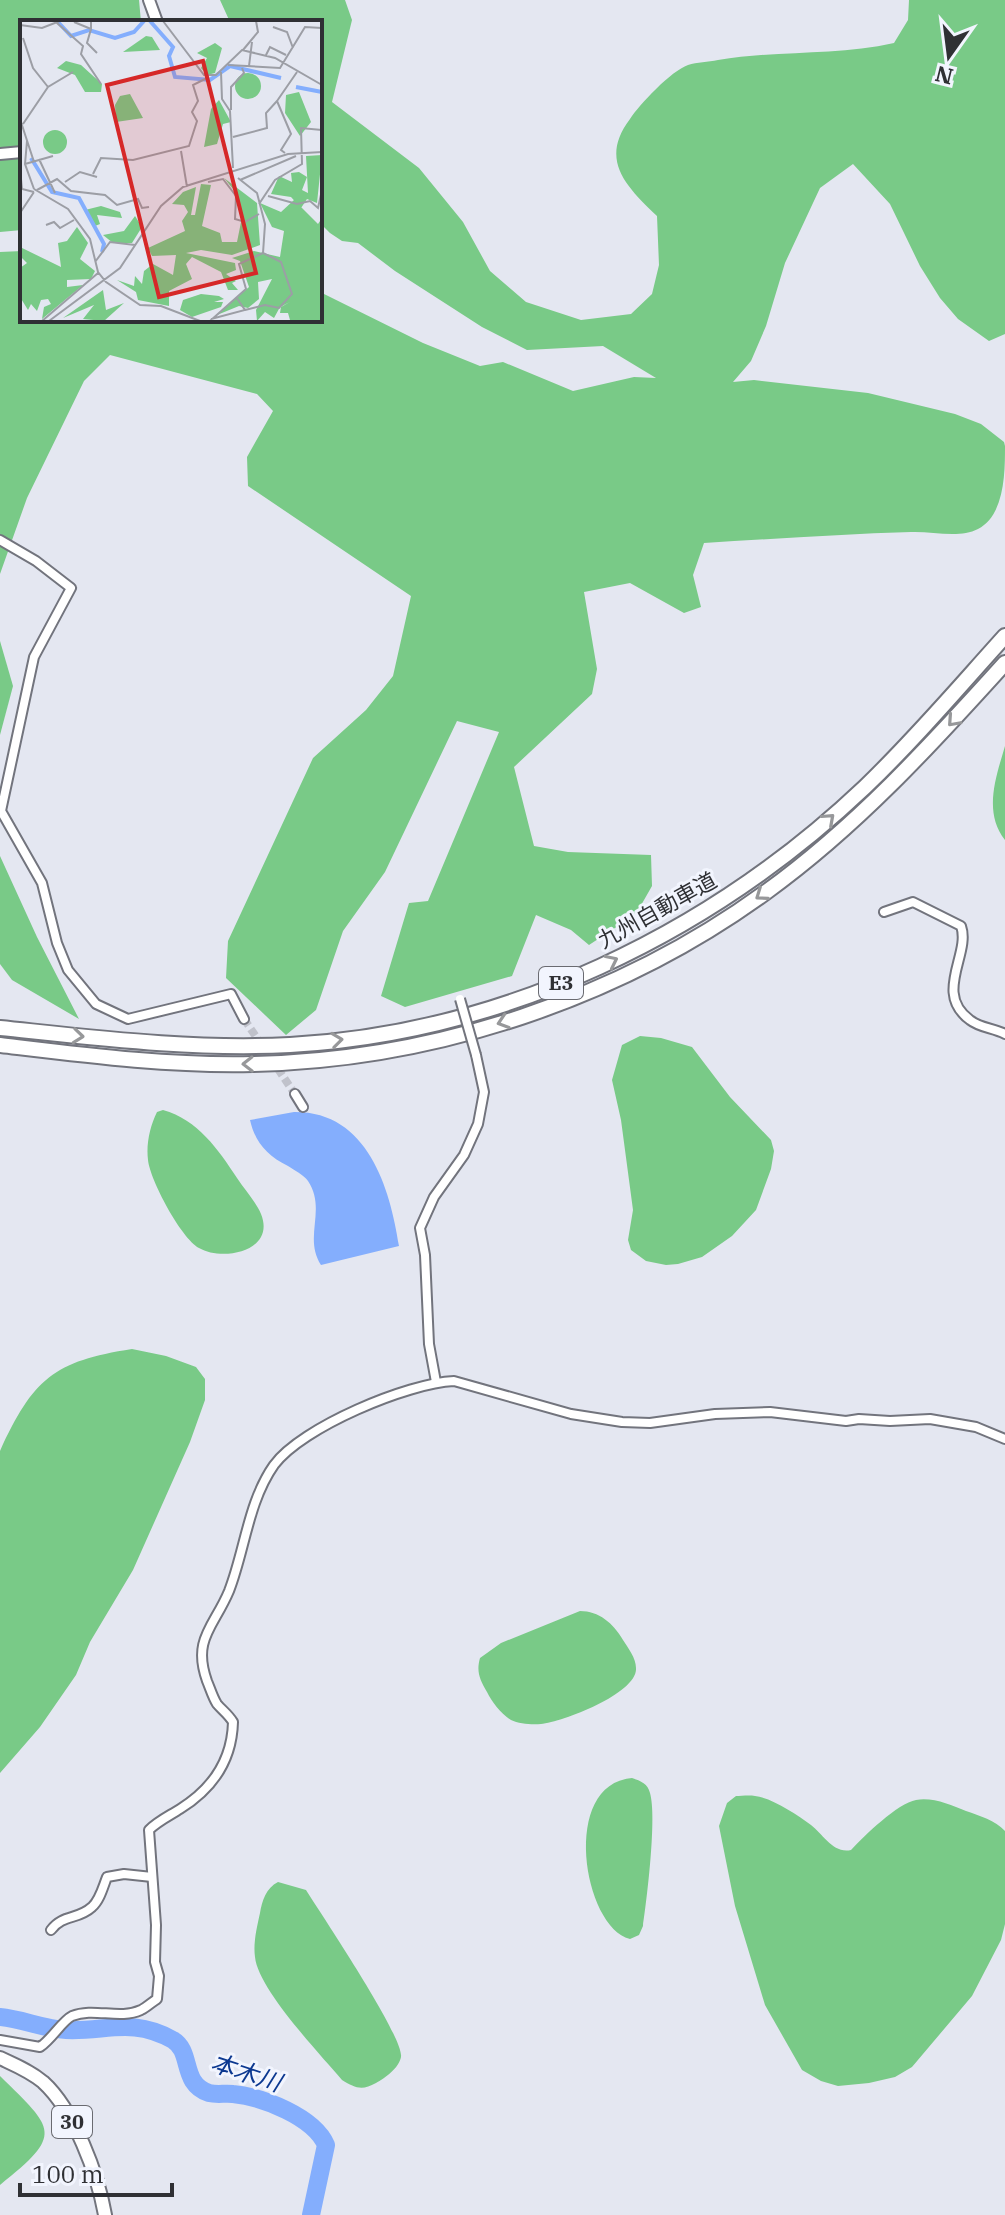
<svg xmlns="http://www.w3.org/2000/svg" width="1005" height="2215" viewBox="0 0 1005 2215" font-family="'IBM Plex Serif','Noto Sans JP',serif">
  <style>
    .forest { fill: #79ca87 }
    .water { fill: #84aefd }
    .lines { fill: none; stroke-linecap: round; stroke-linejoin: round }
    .river { stroke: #84aefd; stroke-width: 18 }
    .minor-tunnel { stroke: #c0c2cb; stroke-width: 8; stroke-dasharray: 8 4; stroke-linecap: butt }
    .minor-casing { stroke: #72747d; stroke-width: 12 }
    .tertiary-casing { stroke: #72747d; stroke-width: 14 }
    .primary-casing { stroke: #72747d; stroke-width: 16 }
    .motorway-casing { stroke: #72747d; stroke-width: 18 }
    .minor { stroke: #fff; stroke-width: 8 }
    .tertiary { stroke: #fff; stroke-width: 10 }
    .primary { stroke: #fff; stroke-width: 12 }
    .motorway { stroke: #fff; stroke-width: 14 }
    .minor-bridge-casing { stroke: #72747d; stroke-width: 12; stroke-linecap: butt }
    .minor-bridge { stroke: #fff; stroke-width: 8 }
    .oneway { stroke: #97989a }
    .labels { text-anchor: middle; stroke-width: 6; stroke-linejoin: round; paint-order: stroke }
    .shield { fill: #f2f5fe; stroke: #6a6b71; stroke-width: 2 }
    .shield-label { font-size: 20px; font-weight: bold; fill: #2f3034 }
    .street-label { font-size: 22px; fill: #2f3034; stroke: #f2f5fe }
    .water-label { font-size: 24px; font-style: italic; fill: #0c3890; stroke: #f2f5fe }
    .inset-river { fill: none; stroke: #84aefd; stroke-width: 4 }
    .inset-road { fill: none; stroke: #9c9ea5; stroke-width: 2 }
    .view { fill: #d62828; fill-opacity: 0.15; stroke: #d62828; stroke-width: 4 }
    .inset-edge { fill: none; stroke: #2f3034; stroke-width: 4 }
  </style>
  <rect width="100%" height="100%" fill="#e4e7f1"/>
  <!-- forest -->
  <g class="forest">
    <path d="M 0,0 L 139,0 L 141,22 L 22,22 L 22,230 L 0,232 Z"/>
    <path d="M 220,0 L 345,0 L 352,20 L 332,102 L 419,168 L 463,222 L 490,271 L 526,302 L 581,320 L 631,314 L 652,294 L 659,265 L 657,216 C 626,186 599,160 630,119 C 640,104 671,71 688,65 C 697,62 708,62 718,60 C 776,50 837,56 894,43 L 908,20 L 909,0 L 1005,0 L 1005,334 L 989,341 L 958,319 L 940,298 L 920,266 L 890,204 L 853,164 L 820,188 L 785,263 L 766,326 L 751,361 L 733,382 L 754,380 L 868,393 L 955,414 L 981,424 L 1004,442 L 1005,446 C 1005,472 1005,515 978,529 C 959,539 932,531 911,532 C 842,534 773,539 704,543 L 693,575 L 701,607 L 684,613 L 630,583 L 584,592 L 597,669 L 592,694 L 514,767 L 534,846 L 568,852 L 651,855 L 652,886 L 636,914 L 589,945 L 571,930 L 536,915 L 512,976 L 405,1007 L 381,996 L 409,903 L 428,901 L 499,732 L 457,721 L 385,872 L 343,931 L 316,1010 L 286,1035 L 226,978 L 228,941 L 313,758 L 366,710 L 393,676 L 411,596 L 248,486 L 247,457 L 273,411 L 257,394 L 110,355 L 84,381 L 27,498 L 0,574 L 0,252 L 22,251 L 22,320 L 320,320 L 320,292 L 423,343 L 480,366 L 503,362 L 573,391 L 634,377 L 656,378 L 603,346 L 527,350 L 482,327 L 395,271 L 358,243 L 342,241 L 330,233 L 320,223 L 320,22 L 230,22 Z"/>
    <path d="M 0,641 L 13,686 L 0,735 Z"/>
    <path d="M 1005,746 L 1005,840 C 983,812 996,777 1005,746 Z"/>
    <path d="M 0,856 L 37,937 L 79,1019 L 12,980 L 0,964 Z"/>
    <path d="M 640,1036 L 661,1038 L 692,1047 L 730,1097 L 771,1140 L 774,1151 L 771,1169 L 756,1210 L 732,1236 L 702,1257 L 678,1264 L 666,1265 L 646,1261 L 631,1250 L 628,1240 L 633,1210 L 621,1120 L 612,1080 L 622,1045 Z"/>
    <path d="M 163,1110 C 198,1120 218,1149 237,1178 C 245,1190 256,1202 261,1214 C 276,1251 223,1262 199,1248 C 181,1238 150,1180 148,1160 C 146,1144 150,1126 157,1112 Z"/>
    <path d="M 132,1349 L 166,1356 L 196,1367 L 205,1379 L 205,1400 L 190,1442 L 133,1570 L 90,1642 L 76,1675 L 40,1727 L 0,1773 L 0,1451 C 33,1379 54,1361 132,1349 Z"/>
    <path d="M 580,1611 C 599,1611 613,1623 623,1640 C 628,1648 636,1658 636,1668 C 638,1693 563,1722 541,1724 C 533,1725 519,1724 511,1720 C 501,1714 492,1702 487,1692 C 480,1680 476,1672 480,1658 L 501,1643 Z"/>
    <path d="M 632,1778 C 641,1781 648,1784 650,1793 C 657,1817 647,1899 643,1926 L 639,1935 L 630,1939 C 583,1927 560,1784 632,1778 Z"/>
    <path d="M 736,1796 C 741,1796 749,1795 755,1796 C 772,1798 796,1814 811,1825 C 823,1834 833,1854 851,1850 C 864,1836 898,1803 916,1800 C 933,1797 951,1805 966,1811 C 980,1816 995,1820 1005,1831 L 1005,1924 L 1001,1940 L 972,1996 L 912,2067 L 895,2077 L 869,2083 L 838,2086 L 821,2081 L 802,2070 L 765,2005 L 735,1906 L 719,1826 L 727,1803 Z"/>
    <path d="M 278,1882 L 306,1890 C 321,1914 404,2037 401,2057 C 399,2068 385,2078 376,2083 C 362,2091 355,2088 342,2080 C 320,2054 258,1989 255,1957 C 253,1943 257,1927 260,1913 C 262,1901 266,1888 278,1882 Z"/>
    <path d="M 0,2076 C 55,2130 64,2134 0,2185 Z"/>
  </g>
  <!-- water -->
  <path class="water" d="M 294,1112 C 367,1111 390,1187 399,1246 L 321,1265 C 303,1237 327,1210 308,1181 C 304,1175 294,1170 288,1166 C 267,1156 255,1142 250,1120 Z"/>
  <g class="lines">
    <!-- river -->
    <path class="river" d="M 0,2017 C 22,2019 44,2029 66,2030 C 106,2032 132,2017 173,2040 C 193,2052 180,2083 209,2093 C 217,2095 225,2093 233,2094 C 263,2097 314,2117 326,2145 L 311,2215"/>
    <!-- minor-tunnel -->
    <path class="minor-tunnel" d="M 244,1019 L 295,1094"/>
    <defs>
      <g id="minor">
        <path d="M 0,540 L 36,561 L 71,588 L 34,657 L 1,811 L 42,883 L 57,943 L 68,970 L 96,1004 L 128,1019 L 231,994 L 244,1019"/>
        <path d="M 884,912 L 913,902 L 961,926 C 971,954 933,993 970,1020 C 980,1028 994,1028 1005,1034"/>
        <path d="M 295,1094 L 303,1107"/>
        <path d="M 436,1382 L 429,1344 L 425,1255 L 420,1228 L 434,1197 L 464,1155 L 478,1124 L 484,1092 L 476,1055"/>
        <path d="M 51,1930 C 63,1914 78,1920 92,1907 C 100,1900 103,1887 107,1877 L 124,1874 L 152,1877"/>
        <path d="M 0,2040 L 40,2047 C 52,2039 62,2021 72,2016 C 94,2007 119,2020 141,2010 C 147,2007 152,2002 157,1999 L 159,1976 L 155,1962 L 156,1925 L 149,1830 C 158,1821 169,1816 180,1809 C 212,1789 232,1760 233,1722 C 228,1714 222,1710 217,1704 C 213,1698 210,1688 207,1681 C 192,1639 214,1627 229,1591 C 245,1550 248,1502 274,1465 C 302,1427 408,1383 454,1381 L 571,1414 L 622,1422 L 650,1423 L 715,1414 L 770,1412 L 846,1421 L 859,1419 L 890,1421 L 930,1419 L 976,1427 L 1005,1439"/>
      </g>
      <g id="tertiary">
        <path d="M 149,0 L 157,22"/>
        <path d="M 0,154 L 22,152"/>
      </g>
      <path id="primary" d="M 0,2058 C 15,2065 30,2071 43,2082 C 74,2110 98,2175 105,2215"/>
      <g id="motorway">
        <path d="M 0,1028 C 97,1038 193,1050 290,1045 C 505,1033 710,934 865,787 C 914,740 959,687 1005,636"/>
        <path d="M 0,1045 C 84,1055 168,1066 253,1064 C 434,1060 619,999 766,892 C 856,827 931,745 1005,663"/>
      </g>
    </defs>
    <!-- minor casing -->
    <use href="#minor" class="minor-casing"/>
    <!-- tertiary casing -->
    <use href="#tertiary" class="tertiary-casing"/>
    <!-- primary casing -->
    <use href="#primary" class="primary-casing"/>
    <!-- motorway casing -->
    <use href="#motorway" class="motorway-casing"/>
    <!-- minor -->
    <use href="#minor" class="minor"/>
    <!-- tertiary -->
    <use href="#tertiary" class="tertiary"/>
    <!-- primary -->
    <use href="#primary" class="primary"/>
    <!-- motorway -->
    <use href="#motorway" class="motorway"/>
    <defs>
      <path id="minor-bridge" d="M 460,999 L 476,1055"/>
    </defs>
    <!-- minor-bridge casing -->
    <use href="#minor-bridge" class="minor-bridge-casing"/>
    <!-- minor-bridge -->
    <use href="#minor-bridge" class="minor-bridge"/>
  </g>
  <!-- one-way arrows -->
  <defs><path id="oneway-chevron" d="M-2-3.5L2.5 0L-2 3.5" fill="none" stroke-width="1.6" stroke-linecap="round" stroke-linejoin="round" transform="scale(2)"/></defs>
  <g class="oneway">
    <use href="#oneway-chevron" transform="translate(953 721) rotate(132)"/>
    <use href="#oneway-chevron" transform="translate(829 819) rotate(-42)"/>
    <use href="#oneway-chevron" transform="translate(761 895) rotate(145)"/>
    <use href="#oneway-chevron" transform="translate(612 961) rotate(-26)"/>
    <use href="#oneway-chevron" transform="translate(503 1022) rotate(162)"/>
    <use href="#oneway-chevron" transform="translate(78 1036) rotate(6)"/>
    <use href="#oneway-chevron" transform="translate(337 1040) rotate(-7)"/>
    <use href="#oneway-chevron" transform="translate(248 1064) rotate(179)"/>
  </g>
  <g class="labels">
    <!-- shield labels -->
    <g class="shield">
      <rect x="539" y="967" width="44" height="32" rx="6"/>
      <rect x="52" y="2106" width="40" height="32" rx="6"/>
    </g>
    <g class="shield-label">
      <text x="561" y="990">E3</text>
      <text x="72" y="2129">30</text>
    </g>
    <!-- street labels -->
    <g class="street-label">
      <text transform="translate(657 910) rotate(-29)" y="8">九州自動車道</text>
    </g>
    <!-- water labels -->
    <g class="water-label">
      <text transform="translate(246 2073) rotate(18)" y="8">本木川</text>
    </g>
  </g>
  <!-- overview -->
  <g transform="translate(20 20)">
    <rect width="302" height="302" fill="#e4e7f1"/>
    <path d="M 126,16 L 132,17 L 140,30 L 103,32 ZM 195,23 L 202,28 L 195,53 L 187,55 L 181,48 L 187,38 L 177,33 ZM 46,41 L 61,45 L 82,64 L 81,72 L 65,72 L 55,55 L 37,48 ZM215 66a13 13 0 1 1 26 0a13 13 0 1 1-26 0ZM 279,72 L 291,102 L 280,116 L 265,93 L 266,75 ZM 110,74 L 123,98 L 96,102 L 95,85 L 100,76 ZM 199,80 L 211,102 L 203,104 L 197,124 L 184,127 L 191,89 ZM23 122a12 12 0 1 1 24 0a12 12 0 1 1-24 0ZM 302,135 L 297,183 L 287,179 L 281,188 L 271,177 L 251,174 L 259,156 L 272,162 L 271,153 L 279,152 L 287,157 L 282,170 L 288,173 L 286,136 ZM 204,158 L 237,183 L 240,225 L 212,235 L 181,230 L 166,233 L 215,243 L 216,250 L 206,254 L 216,261 L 212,263 L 218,270 L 208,270 L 201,252 L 172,237 L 166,244 L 172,259 L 149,271 L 149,286 L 118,280 L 116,272 L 97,260 L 114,266 L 115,256 L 122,264 L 124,251 L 133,244 L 153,255 L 156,235 L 132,236 L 128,228 L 165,211 L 162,201 L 168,192 L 164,185 L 152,184 L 163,172 L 176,167 L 171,195 L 175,195 L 181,164 L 191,165 L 182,206 L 200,213 L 202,222 L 217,222 L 222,197 L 218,175 ZM 274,180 L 298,204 L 302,198 L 302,301 L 263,301 L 270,300 L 268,293 L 260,293 L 261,287 L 270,282 L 260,287 L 254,298 L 245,292 L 237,301 L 236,290 L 252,259 L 238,262 L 239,279 L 228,288 L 219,286 L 197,295 L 229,267 L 220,241 L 212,238 L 234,231 L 260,237 L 264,211 L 252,207 L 240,183 L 261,192 ZM 81,186 L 100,192 L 102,198 L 77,195 L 80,204 L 75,206 L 65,190 ZM 115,196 L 122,207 L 112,223 L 93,223 L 83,215 L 104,211 ZM 57,207 L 68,223 L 60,239 L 75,251 L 71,259 L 47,260 L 47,267 L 63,265 L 22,299 L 24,287 L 31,284 L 28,279 L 21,280 L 17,291 L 11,284 L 8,290 L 0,277 L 0,248 L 7,243 L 0,236 L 0,227 L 41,247 L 38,223 L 47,221 ZM 83,270 L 86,290 L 104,283 L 84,301 L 63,299 L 74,285 L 43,298 ZM 181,274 L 199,276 L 204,279 L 194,282 L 203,282 L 201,287 L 172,297 L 160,290 L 163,280 Z" fill="#79ca87"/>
    <path class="inset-river" d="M 130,1 L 153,27 L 149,36 L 155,57 L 190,60 L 210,46 L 261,58M 38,2 L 51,16 L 69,10 L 95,18 L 114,12 L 124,1M 276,67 L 302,72M 11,138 L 32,172 L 59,178 L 84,224 L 82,232"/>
    <path class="inset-road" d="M 143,1 L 184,55 L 196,55 L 222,30 L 255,38 L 302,65M 54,2 L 71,9 L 71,1M 37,3 L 63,26 L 61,34 L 81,64M 0,5 L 22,8 L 40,1M 253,7 L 267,12 L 273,28M 71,9 L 67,23 L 77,33M 3,18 L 13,48 L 28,67M 223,30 L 238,12 L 236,1M 246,35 L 250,27 L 266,35M 208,45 L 260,48 L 285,7 L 302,8M 229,46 L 232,22M 201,52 L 202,79 L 210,91 L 213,148M 211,90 L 211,67 L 224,53 L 222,48M 0,99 L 14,142M 3,104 L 28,67 L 53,52M 213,117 L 247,108 L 246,93 L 257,81M 7,121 L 5,144 L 14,169M 161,131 L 167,167M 265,133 L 261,130 L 271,114 L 257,81 L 277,52M 19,139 L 35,173M 5,144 L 33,136M 0,149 L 2,169 L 14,172M 73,154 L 81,138 L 113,140 L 169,126 L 177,101 L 172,92 L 178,81 L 173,65 L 189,57M 220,160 L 276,136M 45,162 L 60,152 L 77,157M 188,162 L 203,159 L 216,176 L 215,199 L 225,202 L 239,194M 14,169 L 48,189 L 70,219 L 78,252 L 86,262 L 120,285 L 141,286 L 180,301M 17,170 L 37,159 L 51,171 L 85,175 L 97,185 L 118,179 L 122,188 L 129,187M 248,176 L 277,184 L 290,181 L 298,188 L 302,170M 239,184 L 255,160 L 282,144 L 281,108 L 302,110M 0,193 L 14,172M 26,205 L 34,202 L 40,208 L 54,200M 75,242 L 90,222 L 115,225M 225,290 L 245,285 L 259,288 L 272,274 L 261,242 L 243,233M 191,299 L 225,290 L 216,277M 22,301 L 78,253M 29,301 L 100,248 L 141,186 L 163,167 L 268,134 L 302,132M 190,301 L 226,269 L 219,244 L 243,233 L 245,204 L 237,173 L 218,158"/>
    <path class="view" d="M 183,41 L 236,253 L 139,277 L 87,65 Z"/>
    <rect width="302" height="302" class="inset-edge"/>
  </g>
  <!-- north arrow -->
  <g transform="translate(949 56) rotate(194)" stroke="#f2f5fe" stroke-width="6" paint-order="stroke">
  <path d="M0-6L14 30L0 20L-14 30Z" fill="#2f3034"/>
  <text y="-12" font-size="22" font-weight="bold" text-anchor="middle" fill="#2f3034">N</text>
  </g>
  <!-- scale -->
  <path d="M20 2183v12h152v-12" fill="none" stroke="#2f3034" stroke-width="4"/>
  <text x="32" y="2183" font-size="24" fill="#2f3034" stroke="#f2f5fe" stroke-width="6" paint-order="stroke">100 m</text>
</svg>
